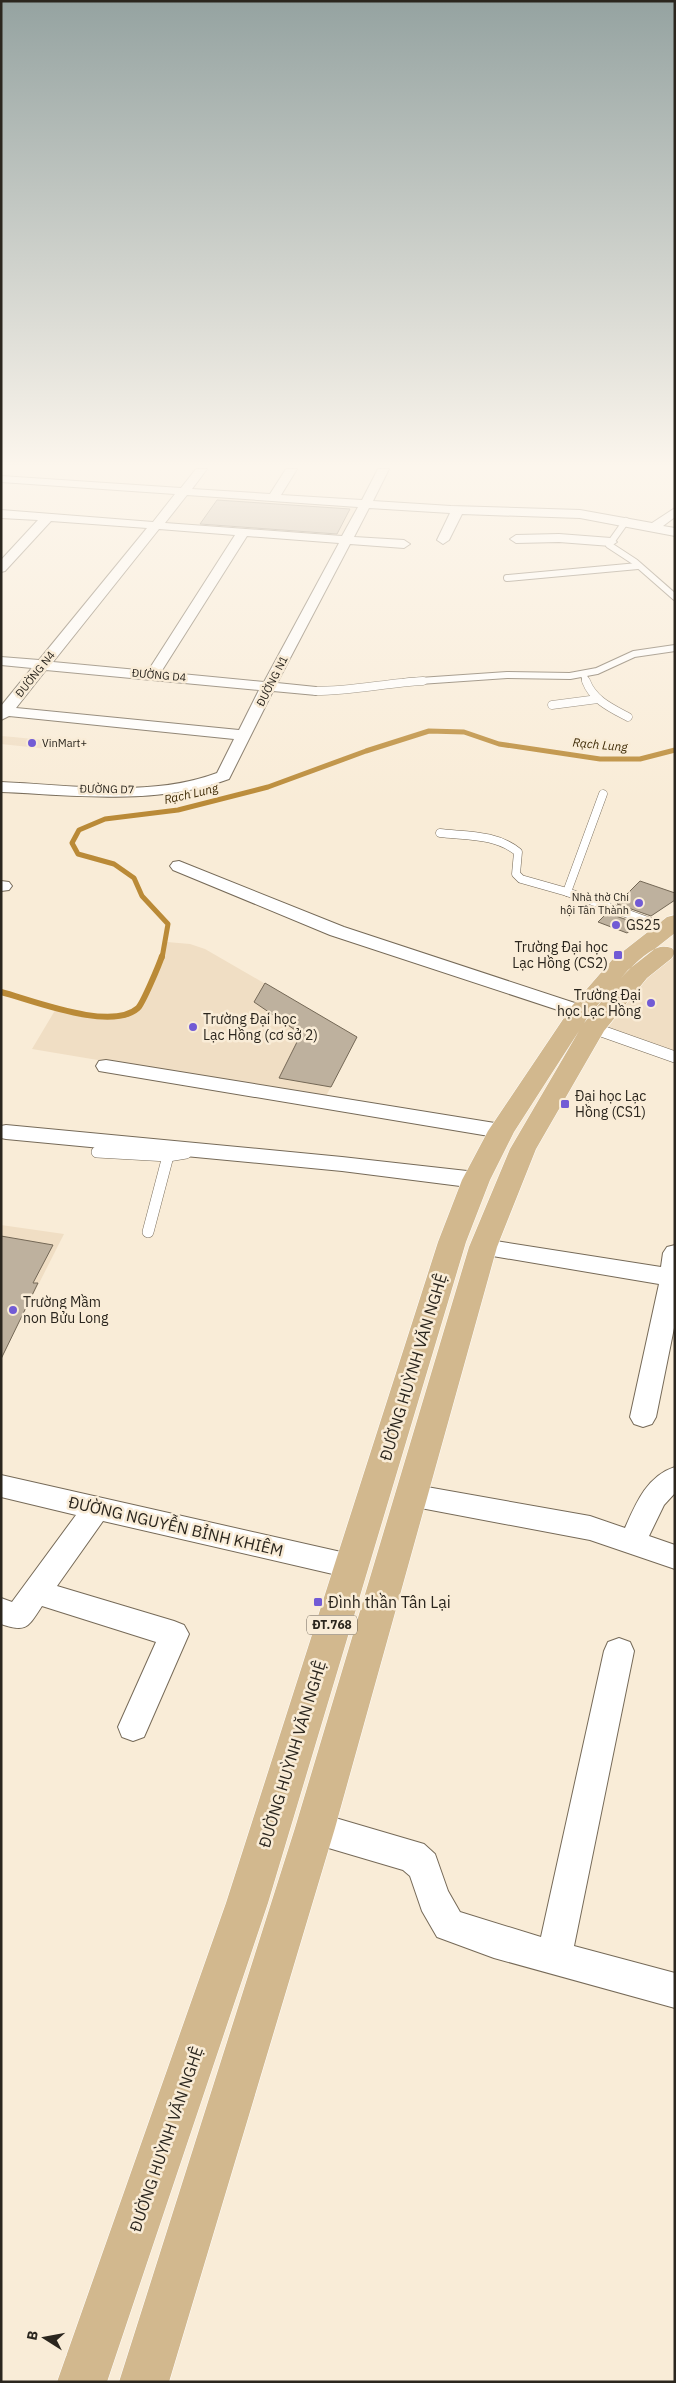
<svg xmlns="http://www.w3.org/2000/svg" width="676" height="2383" viewBox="0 0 676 2383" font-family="'IBM Plex Sans',sans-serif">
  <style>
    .built { fill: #f0dec4 }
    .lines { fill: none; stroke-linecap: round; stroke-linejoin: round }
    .stream-far1 { stroke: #ba8a37; stroke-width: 5 }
    .stream { stroke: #ba8a37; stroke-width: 6 }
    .building { fill: #beb19e; stroke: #746856 }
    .lane-far2-casing { stroke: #766a58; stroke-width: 8 }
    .lane-far1-casing { stroke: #766a58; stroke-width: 9 }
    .lane-casing { stroke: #766a58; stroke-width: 12 }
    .street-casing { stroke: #766a58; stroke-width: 2 }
    .primary-casing { stroke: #fff; stroke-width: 1 }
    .lane-far2 { stroke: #fff; stroke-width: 6 }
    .lane-far1 { stroke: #fff; stroke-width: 8 }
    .lane { stroke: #fff; stroke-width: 11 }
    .street { fill: #fff; fill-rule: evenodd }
    .primary { fill: #d2b88e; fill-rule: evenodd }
    .poi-dot { fill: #725bd5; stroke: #f9ecd7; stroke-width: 2 }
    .labels { text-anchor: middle; stroke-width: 5; stroke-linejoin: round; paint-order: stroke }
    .far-street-label { font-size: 11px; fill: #2b261e; stroke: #f9ecd7 }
    .far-poi-label { font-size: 11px; fill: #2b261e; stroke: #f9ecd7; text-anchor: start }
    .far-water-label { font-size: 12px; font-style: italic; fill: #3f2b06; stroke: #f9ecd7 }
    .shield { fill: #f9ecd7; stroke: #696156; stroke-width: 1 }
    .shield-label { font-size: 12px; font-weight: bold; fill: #2b261e }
    .poi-label { font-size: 14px; fill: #2b261e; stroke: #f9ecd7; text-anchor: start }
    .near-street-label { font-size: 16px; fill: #2b261e; stroke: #f9ecd7 }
    .near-poi-label { font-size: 16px; fill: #2b261e; stroke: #f9ecd7; text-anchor: start }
  </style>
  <rect width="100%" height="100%" fill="#f9ecd7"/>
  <!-- built -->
  <g class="built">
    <path d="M 186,494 L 360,506 L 343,538 L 161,524 Z"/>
    <path d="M 1,736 L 13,737 L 63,742 L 57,750 L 1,744 Z"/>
    <path d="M 167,942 L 190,944 L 205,949 L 357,1037 L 325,1098 L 32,1049 L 57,1007 L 97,1018 L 121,1016 L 138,1008 L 162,958 Z"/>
    <path d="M 675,956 L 675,1054 L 606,1030 L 649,976 Z"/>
    <path d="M 1,1225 L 64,1234 L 1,1358 Z"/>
  </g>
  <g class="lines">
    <!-- stream-far1 -->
    <path class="stream-far1" d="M 162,958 L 168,924 L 142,896 L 134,878 L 114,864 L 78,854 L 72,843 L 79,830 L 105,819 L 178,810 L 268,787 L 366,751 L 429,731 L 464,732 L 499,744 L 600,759 L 640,759 L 675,750"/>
    <!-- stream -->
    <path class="stream" d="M 1,992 C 32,1000 111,1032 138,1008 C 143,1003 159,965 162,956"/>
  </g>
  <!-- building -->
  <g class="building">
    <path d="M 217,500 L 350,509 L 337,534 L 200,524 Z"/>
    <path d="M 640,881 L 675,893 L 675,900 L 651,916 L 617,904 Z"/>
    <path d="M 607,913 L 639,924 L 627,933 L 598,922 Z"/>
    <path d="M 265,983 L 357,1037 L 331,1087 L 279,1078 L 301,1034 L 254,1002 Z"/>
    <path d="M 1,1236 L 53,1245 L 33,1283 L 38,1283 L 1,1359 Z"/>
  </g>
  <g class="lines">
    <defs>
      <g id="lane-far2">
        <path d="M 626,521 L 609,545 L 635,562 L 675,597"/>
        <path d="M 507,578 L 638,566"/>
        <path d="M 584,675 L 586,682"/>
        <path d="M 405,682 L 507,675 L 570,676 L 597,671 L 634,654 L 675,648"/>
      </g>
      <g id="lane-far1">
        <path d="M 586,681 C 593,700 611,708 628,717"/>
        <path d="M 316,691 C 352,691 387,683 423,681"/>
        <path d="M 552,705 L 598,699"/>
        <path d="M 440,833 C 467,836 496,834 518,852 L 516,874 L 521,879 L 567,892 L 667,928"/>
        <path d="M 567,892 L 603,794"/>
      </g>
      <g id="lane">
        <path d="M 593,1028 L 675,1057"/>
        <path d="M 97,1152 L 168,1156 L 186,1153"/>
        <path d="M 148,1232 L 168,1156"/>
      </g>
      <g id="street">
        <path d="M 196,469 L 207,469 L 192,489 L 270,494 L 286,469 L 297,469 L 281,495 L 362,500 L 378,469 L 389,469 L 373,501 L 451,506 L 580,510 L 652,523 L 675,508 L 675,517 L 663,526 L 675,528 L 675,536 L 580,518 L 462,514 L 449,540 L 443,544 L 437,540 L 450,513 L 369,508 L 354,537 L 404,540 L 410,544 L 404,548 L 350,544 L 277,683 L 316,687 L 323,691 L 316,695 L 273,691 L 229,779 C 157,806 76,795 1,792 L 1,782 C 71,785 150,798 217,773 L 234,739 L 9,716 L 1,720 L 1,706 L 32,668 L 1,665 L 1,657 L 39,660 L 147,528 L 51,521 L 5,571 L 1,572 L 1,560 L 38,520 L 1,518 L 1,510 L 153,522 L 175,494 L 1,482 L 1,476 L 181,488 ZM 187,495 L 358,507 L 342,536 L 165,523 ZM 159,529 L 235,535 L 148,671 L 53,662 ZM 247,536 L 339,543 L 264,682 L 161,672 ZM 46,670 L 259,690 L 239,730 L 16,708 Z"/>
        <path d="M 559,534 L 611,538 L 617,542 L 611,546 L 559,542 L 516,543 L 510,539 L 516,535 Z"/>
        <path d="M 179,861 L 344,927 L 587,1007 L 590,1011 L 587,1015 L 573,1015 L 330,935 L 173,870 L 170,866 L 173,862 Z"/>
        <path d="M 1,881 L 9,882 L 12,886 L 9,890 L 1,891 Z"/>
        <path d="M 106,1060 L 501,1124 L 509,1126 L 512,1131 L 509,1136 L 501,1138 L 99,1071 L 96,1066 L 99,1061 Z"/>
        <path d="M 6,1125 L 342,1157 L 476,1172 L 484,1175 L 487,1180 L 484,1185 L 476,1188 L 342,1171 L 6,1139 L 1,1138 L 1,1126 Z"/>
        <path d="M 483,1239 L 661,1267 L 663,1253 L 667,1247 L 675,1245 L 675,1323 L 656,1417 L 652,1424 L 643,1427 L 634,1424 L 630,1417 L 659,1284 L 475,1253 L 471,1247 L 475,1241 Z"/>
        <path d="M 675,1467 L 675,1493 L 664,1505 L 649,1536 L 675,1545 L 675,1569 L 590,1540 L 410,1506 L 400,1503 L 396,1495 L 400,1487 L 410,1484 L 590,1516 L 625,1528 C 636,1503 647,1476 675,1467 Z"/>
        <path d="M 1,1475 L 350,1554 L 360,1557 L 364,1566 L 360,1575 L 350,1578 L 103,1521 L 57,1586 L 174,1621 L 184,1625 L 189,1634 L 144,1737 L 133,1741 L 122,1737 L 118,1727 L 156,1642 L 42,1606 C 28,1627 27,1633 1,1624 L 1,1598 L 12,1602 L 76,1515 L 1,1497 Z"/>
        <path d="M 619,1638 L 630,1642 L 634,1651 L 574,1946 L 675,1973 L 675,2008 L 494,1958 L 437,1937 L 422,1911 L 410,1876 L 403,1870 L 315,1844 L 304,1839 L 299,1828 L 304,1817 L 315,1812 L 424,1844 L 435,1854 L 448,1891 L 460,1912 L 541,1937 L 604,1651 L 608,1642 Z"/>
      </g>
      <path id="primary" d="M 675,915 L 675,933 L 628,970 L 589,1015 L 584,1023 C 601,1003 633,958 657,948 C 662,946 667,947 672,948 L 675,952 L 672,958 L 647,978 L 604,1031 L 536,1149 L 497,1247 L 335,1828 L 169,2382 L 119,2382 L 295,1828 L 469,1247 L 510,1149 L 579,1031 L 514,1132 L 490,1180 L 466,1242 L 268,1903 L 107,2382 L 57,2382 L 226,1903 L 438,1242 L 462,1180 L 488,1131 L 572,1006 L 612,960 L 667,917 Z"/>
    </defs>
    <!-- lane-far2 casing -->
    <use href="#lane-far2" class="lane-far2-casing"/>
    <!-- lane-far1 casing -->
    <use href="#lane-far1" class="lane-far1-casing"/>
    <!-- lane casing -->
    <use href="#lane" class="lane-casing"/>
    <!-- street casing -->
    <use href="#street" class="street-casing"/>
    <!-- primary casing -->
    <use href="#primary" class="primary-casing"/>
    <!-- lane-far2 -->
    <use href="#lane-far2" class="lane-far2"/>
    <!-- lane-far1 -->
    <use href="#lane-far1" class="lane-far1"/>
    <!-- lane -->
    <use href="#lane" class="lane"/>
    <!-- street -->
    <use href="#street" class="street"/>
    <!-- primary -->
    <use href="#primary" class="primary"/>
  </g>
  <!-- sky -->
  <linearGradient id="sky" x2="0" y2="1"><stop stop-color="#95a3a1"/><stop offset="0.58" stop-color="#fcf6ed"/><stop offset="1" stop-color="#fcf6ed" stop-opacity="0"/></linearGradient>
  <rect width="676" height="803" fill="url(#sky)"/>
  <!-- markers -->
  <g class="poi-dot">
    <circle cx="32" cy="743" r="5"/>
    <circle cx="639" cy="903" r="5"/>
    <circle cx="616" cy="925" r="5"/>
    <rect x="613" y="950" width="10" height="10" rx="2.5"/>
    <circle cx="651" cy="1003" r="5"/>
    <circle cx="193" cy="1027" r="5"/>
    <rect x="560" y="1099" width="10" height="10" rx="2.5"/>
    <circle cx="13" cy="1310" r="5"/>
    <rect x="313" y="1597" width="10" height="10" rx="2.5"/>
  </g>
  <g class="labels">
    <!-- far-street labels -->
    <g class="far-street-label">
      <text transform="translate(35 674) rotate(-51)" y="4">ĐƯỜNG N4</text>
      <text transform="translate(159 675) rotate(5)" y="4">ĐƯỜNG D4</text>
      <text transform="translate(272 681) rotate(-63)" y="4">ĐƯỜNG N1</text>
      <text transform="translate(107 789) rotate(1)" y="4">ĐƯỜNG D7</text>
    </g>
    <!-- far-poi labels -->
    <g class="far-poi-label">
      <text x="42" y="747">VinMart+</text>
      <text x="629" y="901" text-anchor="end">Nhà thờ Chi<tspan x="629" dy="13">hội Tân Thành</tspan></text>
    </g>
    <!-- far-water labels -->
    <g class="far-water-label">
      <text transform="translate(600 745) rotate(5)" y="4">Rạch Lung</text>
      <text transform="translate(191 794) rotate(-13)" y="4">Rạch Lung</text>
    </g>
    <!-- shield labels -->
    <rect class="shield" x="307" y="1615.5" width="50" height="19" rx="4"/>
    <g class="shield-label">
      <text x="332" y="1629">ĐT.768</text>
    </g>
    <!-- poi labels -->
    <g class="poi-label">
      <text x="626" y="930">GS25</text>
      <text x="608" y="952" text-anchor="end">Trường Đại học<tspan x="608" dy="16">Lạc Hồng (CS2)</tspan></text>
      <text x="641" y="1000" text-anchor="end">Trường Đại<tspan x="641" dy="16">học Lạc Hồng</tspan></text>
      <text x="203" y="1024">Trường Đại học<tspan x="203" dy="16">Lạc Hồng (cơ sở 2)</tspan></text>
      <text x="575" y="1101">Đại học Lạc<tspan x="575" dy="16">Hồng (CS1)</tspan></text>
      <text x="23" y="1307">Trường Mầm<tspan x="23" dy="16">non Bửu Long</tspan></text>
    </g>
    <!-- near-street labels -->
    <g class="near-street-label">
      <text transform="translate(413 1367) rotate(-73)" y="6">ĐƯỜNG HUỲNH VĂN NGHỆ</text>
      <text transform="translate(176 1526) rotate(13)" y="6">ĐƯỜNG NGUYỄN BỈNH KHIÊM</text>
      <text transform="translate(292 1754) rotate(-73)" y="6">ĐƯỜNG HUỲNH VĂN NGHỆ</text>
      <text transform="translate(166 2139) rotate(-71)" y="6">ĐƯỜNG HUỲNH VĂN NGHỆ</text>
    </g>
    <!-- near-poi labels -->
    <g class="near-poi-label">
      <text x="328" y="1608">Đình thần Tân Lại</text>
    </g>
  </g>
  <!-- border -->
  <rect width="676" height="2383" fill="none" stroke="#2b261e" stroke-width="5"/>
  <!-- north arrow -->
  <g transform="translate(45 2338) rotate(281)" stroke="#f9ecd7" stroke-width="4" paint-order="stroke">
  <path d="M0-4L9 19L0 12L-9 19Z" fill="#2b261e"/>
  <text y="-8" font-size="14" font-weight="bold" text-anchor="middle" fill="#2b261e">B</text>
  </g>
</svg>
